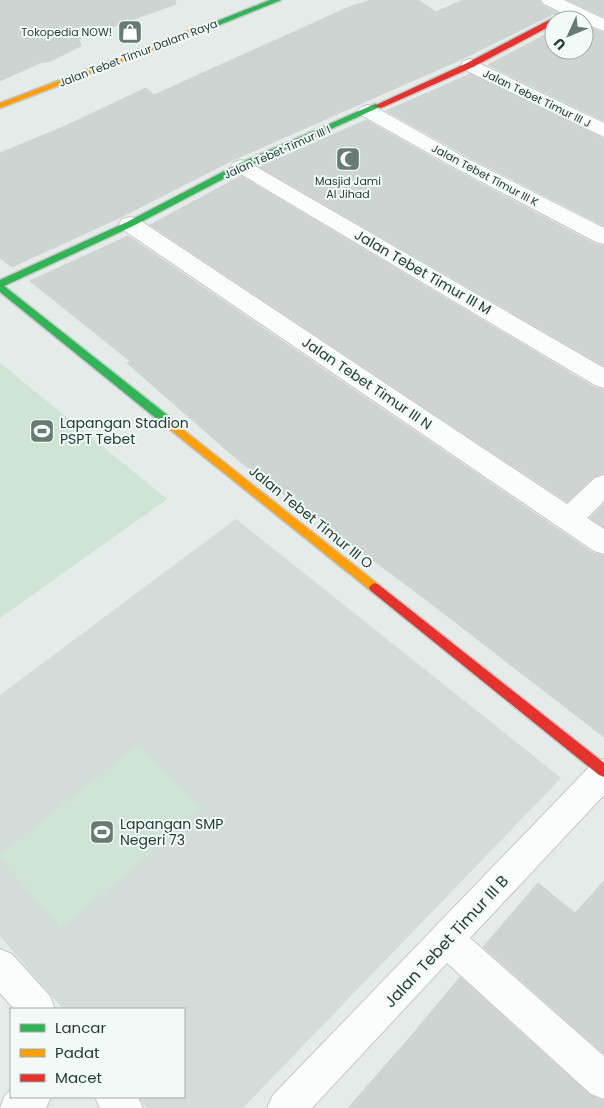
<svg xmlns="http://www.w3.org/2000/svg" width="604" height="1108" viewBox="0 0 604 1108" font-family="Poppins,sans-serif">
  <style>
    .built { fill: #d3dcd8 }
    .green { fill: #cee4d4 }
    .building { fill: #ced4d1; stroke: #ced4d1 }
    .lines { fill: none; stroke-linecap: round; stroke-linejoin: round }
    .street-casing { stroke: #c2c8c5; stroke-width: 2 }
    .fast-casing { stroke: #c1c8c5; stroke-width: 3 }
    .slow-casing { stroke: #c1c8c5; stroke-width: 3 }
    .jam-casing { stroke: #c1c8c5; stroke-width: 3 }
    .street { fill: #fbfcfc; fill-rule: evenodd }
    .fast { fill: #30b455; fill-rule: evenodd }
    .slow { fill: #ff9f0a; fill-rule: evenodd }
    .jam { fill: #e5322d; fill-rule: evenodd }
    .labels { text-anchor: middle; stroke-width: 4; stroke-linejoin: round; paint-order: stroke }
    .far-poi-label { font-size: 11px; fill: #223e35; stroke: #f3f9f6; text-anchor: end }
    .far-street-label { font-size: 11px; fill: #223e35; stroke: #f3f9f6 }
    .street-label { font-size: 14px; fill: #223e35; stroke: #f3f9f6 }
    .poi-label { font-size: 14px; fill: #223e35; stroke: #f3f9f6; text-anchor: start }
    .near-street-label { font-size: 16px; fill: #223e35; stroke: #f3f9f6 }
  </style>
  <rect width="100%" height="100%" fill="#e5ebe8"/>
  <!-- built -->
  <path class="built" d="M 236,519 L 561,778 L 243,1108 L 147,1108 L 138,1097 L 184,1097 L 184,1009 L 63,1009 L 0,936 L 0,695 Z"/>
  <!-- green -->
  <g class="green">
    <path d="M 0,363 L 167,499 L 0,618 Z"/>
    <path d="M 138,744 L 203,809 L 61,929 L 0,858 L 0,855 Z"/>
  </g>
  <!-- building -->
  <g class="building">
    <path d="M 0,0 L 175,0 L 176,4 L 79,39 L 81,46 L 51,61 L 40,63 L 0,81 Z"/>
    <path d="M 372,0 L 418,0 L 436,12 L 463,0 L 539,0 L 543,6 L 573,20 L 564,20 L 560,15 L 553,14 L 462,59 L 233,160 L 121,217 L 12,267 L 0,258 L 0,153 L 63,127 L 146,88 L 154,95 L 349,7 Z"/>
    <path d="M 568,0 L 604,0 L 604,17 Z"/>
    <path d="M 584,25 L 604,33 L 604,121 L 488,65 L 554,30 L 554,50 L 584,50 Z"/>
    <path d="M 470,74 L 604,139 L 604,226 L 465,155 L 386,111 Z"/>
    <path d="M 366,120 L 449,167 L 595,244 L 604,246 L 604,366 L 260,167 Z"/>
    <path d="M 241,176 L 594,387 L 604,390 L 604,473 L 594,477 L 567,502 L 150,225 Z"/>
    <path d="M 128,236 L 593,553 L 604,556 L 604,737 L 420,595 L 239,461 L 127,363 L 130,361 L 30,281 Z"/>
    <path d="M 604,504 L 604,527 L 590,518 Z"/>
    <path d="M 604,881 L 604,1054 L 483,947 L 538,883 L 575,913 Z"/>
    <path d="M 460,977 L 590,1095 L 604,1101 L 604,1108 L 348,1108 L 411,1036 Z"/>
  </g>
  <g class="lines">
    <defs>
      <g id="street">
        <path d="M 541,0 L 564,0 L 604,19 L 604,31 L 584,23 L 584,20 L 577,20 L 544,4 Z"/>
        <path d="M 470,59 L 604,123 L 604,137 L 463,69 L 461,65 L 463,61 Z"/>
        <path d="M 368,105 L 375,107 L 464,157 L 604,228 L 604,244 L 596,242 L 450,165 L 361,115 L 358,111 L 361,107 Z"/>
        <path d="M 241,160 L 248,162 L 604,368 L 604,388 L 595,385 L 234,170 L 231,166 L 234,162 Z"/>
        <path d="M 130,217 L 138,219 L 567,504 L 595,478 L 604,475 L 604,501 L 587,518 L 604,529 L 604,554 L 594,551 L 122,229 L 119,224 L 122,219 Z"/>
        <path d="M 604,759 L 604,795 L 470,938 L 604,1056 L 604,1099 L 591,1094 L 447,963 L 312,1108 L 267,1108 L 273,1095 L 593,763 Z"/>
        <path d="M 0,949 L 12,954 L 50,996 L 55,1009 L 14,1009 L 0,993 Z"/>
        <path d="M 11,1090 L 11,1097 L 51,1097 L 46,1108 L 0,1108 L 5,1095 Z"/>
        <path d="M 95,1097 L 138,1097 L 143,1108 L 100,1108 Z"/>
      </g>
      <g id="fast">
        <path d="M 270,0 L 281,0 L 197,34 L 190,32 Z"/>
        <path d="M 375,104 L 382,106 L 244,168 L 133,226 L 4,286 L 176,422 L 177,425 L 176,428 L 168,428 L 0,292 L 0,280 L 127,222 L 238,164 Z"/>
      </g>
      <g id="slow">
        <path d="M 191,30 L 198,32 L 0,108 L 0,103 Z"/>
        <path d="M 172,421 L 379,585 L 381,588 L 379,591 L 371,591 L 168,428 L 167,425 L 168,422 Z"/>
      </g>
      <g id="jam">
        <path d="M 551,19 L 557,20 L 554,20 L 554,24 L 473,67 L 381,108 L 374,106 L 467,63 Z"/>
        <path d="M 375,583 L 379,585 L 604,763 L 604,777 L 599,775 L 371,591 L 369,588 L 371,585 Z"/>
      </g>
    </defs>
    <!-- street casing -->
    <use href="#street" class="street-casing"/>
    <!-- fast casing -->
    <use href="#fast" class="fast-casing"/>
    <!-- slow casing -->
    <use href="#slow" class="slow-casing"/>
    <!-- jam casing -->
    <use href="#jam" class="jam-casing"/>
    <!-- street -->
    <use href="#street" class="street"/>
    <!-- fast -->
    <use href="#fast" class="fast"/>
    <!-- slow -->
    <use href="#slow" class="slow"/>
    <!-- jam -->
    <use href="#jam" class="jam"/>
  </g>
  <!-- icons -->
  <defs>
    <symbol id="shop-square" viewBox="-11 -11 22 22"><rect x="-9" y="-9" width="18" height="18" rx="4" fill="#667b74" stroke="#f3f9f6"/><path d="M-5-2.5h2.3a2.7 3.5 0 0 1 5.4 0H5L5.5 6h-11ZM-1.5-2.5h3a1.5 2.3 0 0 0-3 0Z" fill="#fff"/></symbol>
    <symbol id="mosque-square" viewBox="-11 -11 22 22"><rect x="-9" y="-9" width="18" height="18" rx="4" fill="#667b74" stroke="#f3f9f6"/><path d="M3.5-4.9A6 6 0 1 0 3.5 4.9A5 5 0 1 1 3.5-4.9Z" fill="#fff"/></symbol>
    <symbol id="stadium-square" viewBox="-11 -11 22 22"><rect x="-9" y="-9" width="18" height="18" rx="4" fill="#667b74" stroke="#f3f9f6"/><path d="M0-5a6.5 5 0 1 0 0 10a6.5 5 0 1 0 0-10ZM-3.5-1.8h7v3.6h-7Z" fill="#fff"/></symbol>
  </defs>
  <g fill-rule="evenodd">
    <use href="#shop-square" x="116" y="18" width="28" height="28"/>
    <use href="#mosque-square" x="334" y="145" width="28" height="28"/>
    <use href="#stadium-square" x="28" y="417" width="28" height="28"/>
    <use href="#stadium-square" x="88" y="818" width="28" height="28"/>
  </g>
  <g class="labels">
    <!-- far-poi labels -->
    <g class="far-poi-label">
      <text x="112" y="36">Tokopedia NOW!</text>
      <text x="348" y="185" text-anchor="middle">Masjid Jami<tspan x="348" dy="13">Al Jihad</tspan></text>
    </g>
    <!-- far-street labels -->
    <g class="far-street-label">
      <text transform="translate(138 53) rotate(-21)" y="4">Jalan Tebet Timur Dalam Raya</text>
      <text transform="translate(537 98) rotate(26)" y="4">Jalan Tebet Timur III J</text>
      <text transform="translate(277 152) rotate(-24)" y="4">Jalan Tebet Timur III I</text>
      <text transform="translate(485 175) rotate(28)" y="4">Jalan Tebet Timur III K</text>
    </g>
    <!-- street labels -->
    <g class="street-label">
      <text transform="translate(423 272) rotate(30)" y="5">Jalan Tebet Timur III M</text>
      <text transform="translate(367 383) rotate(34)" y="5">Jalan Tebet Timur III N</text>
      <text transform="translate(311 517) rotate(39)" y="5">Jalan Tebet Timur III O</text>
    </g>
    <!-- poi labels -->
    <g class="poi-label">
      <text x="60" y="428">Lapangan Stadion<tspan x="60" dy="16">PSPT Tebet</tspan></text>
      <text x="120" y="829">Lapangan SMP<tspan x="120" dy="16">Negeri 73</tspan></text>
    </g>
    <!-- near-street labels -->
    <g class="near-street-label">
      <text transform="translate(446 941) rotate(-47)" y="6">Jalan Tebet Timur III B</text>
    </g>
  </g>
  <!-- legend -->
  <rect x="10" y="1008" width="175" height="90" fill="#f3f9f6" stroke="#9faea9"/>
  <rect x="20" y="1024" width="25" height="8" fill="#30b455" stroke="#9faea9"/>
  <text x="55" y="1033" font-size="15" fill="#223e35">Lancar</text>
  <rect x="20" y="1049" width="25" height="8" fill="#ff9f0a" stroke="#9faea9"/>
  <text x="55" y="1058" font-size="15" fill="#223e35">Padat</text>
  <rect x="20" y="1074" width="25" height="8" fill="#e5322d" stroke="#9faea9"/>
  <text x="55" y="1083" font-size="15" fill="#223e35">Macet</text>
  <!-- north arrow -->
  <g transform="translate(569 35) rotate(226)"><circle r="24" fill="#f3f9f6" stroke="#9faea9"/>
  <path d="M0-4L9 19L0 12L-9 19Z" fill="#667b74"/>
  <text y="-8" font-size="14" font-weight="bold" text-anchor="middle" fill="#223e35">U</text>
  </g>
</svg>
